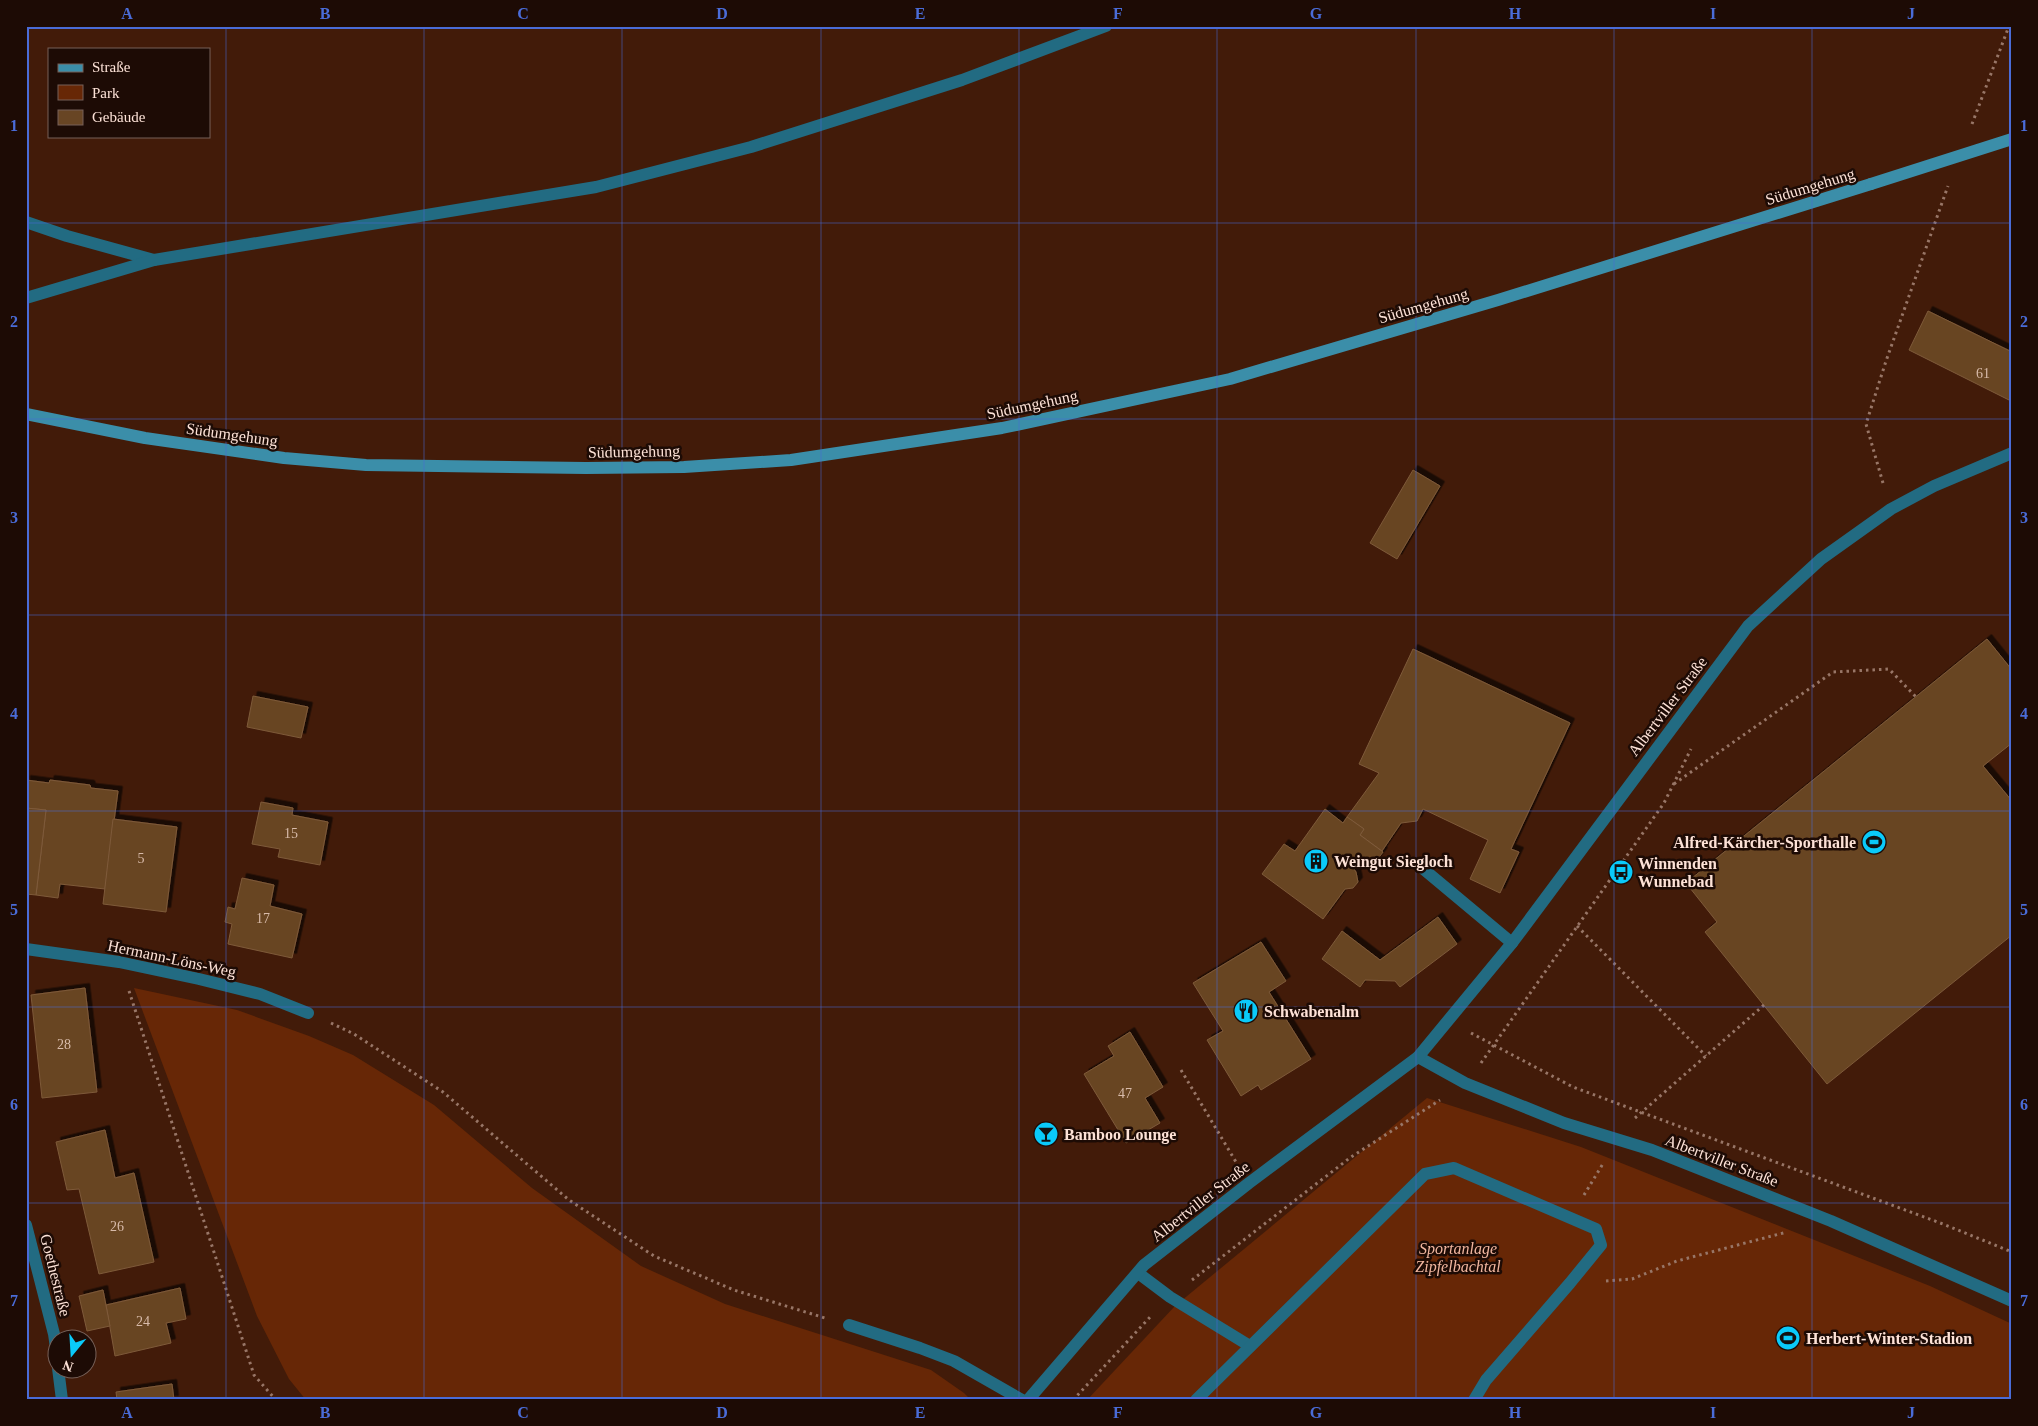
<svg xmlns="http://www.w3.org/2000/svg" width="2038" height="1426" viewBox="0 0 2038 1426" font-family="'Times New Roman',serif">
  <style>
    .green { fill: #672706 }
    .building { fill: #684524; stroke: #7e5a39; filter: url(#shadow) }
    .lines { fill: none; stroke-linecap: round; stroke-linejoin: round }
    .path { stroke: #987667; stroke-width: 3; stroke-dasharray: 2.5 4; stroke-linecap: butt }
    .service { stroke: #226b82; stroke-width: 12 }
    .minor { stroke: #226b82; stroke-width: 12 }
    .tertiary { stroke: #226b82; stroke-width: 12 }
    .secondary { stroke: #3b8ea9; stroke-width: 12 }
    .secondary-bridge { stroke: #3b8ea9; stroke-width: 12 }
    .grid { fill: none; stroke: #4a6cd8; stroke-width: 1; stroke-opacity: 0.55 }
    .labels { text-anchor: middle; stroke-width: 5; stroke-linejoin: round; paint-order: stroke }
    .number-label { font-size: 14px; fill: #d8bbaa }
    .street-label { font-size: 16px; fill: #fde2d7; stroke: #1d0b05 }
    .poi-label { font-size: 16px; font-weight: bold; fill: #fde2d7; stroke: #1d0b05; text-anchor: start }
    .park-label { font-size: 16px; font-style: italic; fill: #f1b69f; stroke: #1d0b05 }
    .neatline { fill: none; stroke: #4a6cd8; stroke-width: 2 }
    .grid-label { font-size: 16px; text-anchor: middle; font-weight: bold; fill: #4a6cd8 }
  </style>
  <defs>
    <filter id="shadow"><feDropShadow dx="4.5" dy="-4.5" stdDeviation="0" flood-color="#0009"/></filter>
  </defs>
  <rect width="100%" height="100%" fill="#421b09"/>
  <!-- green -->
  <g class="green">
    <path d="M 134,988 L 237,1010 L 309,1036 L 353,1055 L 434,1105 L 532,1188 L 641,1266 L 725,1304 L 931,1370 L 964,1393 L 971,1400 L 306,1400 L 289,1379 L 257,1316 Z"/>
    <path d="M 1427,1098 L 1581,1147 L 1930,1286 L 2012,1324 L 2012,1400 L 1087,1400 L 1175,1306 Z"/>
  </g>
  <!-- building -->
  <g class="building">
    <path d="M 1928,311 L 2012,352 L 2012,394 L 2009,400 L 1909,350 Z"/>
    <path d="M 1413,470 L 1440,486 L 1397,559 L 1370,543 Z"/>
    <path d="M 1987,639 L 2012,670 L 2012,743 L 1983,766 L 2012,801 L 2012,935 L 1827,1084 L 1705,932 L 1717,922 L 1686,883 Z"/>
    <path d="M 1413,649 L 1570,723 L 1511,849 L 1519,852 L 1500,893 L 1470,879 L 1488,840 L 1423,809 L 1417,821 L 1401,823 L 1382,851 L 1360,835 L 1364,829 L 1347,817 L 1379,773 L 1359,764 Z"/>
    <path d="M 253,696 L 308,707 L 301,738 L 247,727 Z"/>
    <path d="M 26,780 L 49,783 L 50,780 L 90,785 L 91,788 L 118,791 L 105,889 L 60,884 L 58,898 L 36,895 L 46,810 L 26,808 Z"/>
    <path d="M 261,802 L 293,808 L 292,815 L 328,822 L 320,865 L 278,857 L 280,849 L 252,844 Z"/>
    <path d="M 26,808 L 46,810 L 36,895 L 26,894 Z"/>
    <path d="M 1325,809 L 1343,823 L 1347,817 L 1364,829 L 1360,835 L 1383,852 L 1374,864 L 1363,857 L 1354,869 L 1356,872 L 1358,882 L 1353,888 L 1345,889 L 1323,919 L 1262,874 L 1284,844 L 1295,851 Z"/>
    <path d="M 113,819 L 177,827 L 166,912 L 103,904 Z"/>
    <path d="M 242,878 L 274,885 L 270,906 L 302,914 L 292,958 L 228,944 L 232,924 L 225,922 L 228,907 L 235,909 Z"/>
    <path d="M 1438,917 L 1457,944 L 1400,987 L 1395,981 L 1365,980 L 1360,987 L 1322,959 L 1342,931 L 1380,960 Z"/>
    <path d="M 1261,942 L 1286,981 L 1269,992 L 1311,1059 L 1261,1090 L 1258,1085 L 1241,1096 L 1207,1040 L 1223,1031 L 1193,983 Z"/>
    <path d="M 85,988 L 97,1092 L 42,1098 L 31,995 Z"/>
    <path d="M 1130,1032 L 1163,1087 L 1145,1098 L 1160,1123 L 1126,1143 L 1084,1074 L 1114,1056 L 1108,1046 Z"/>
    <path d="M 105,1130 L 115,1178 L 134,1173 L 154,1262 L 99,1274 L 79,1189 L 67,1190 L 56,1142 Z"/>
    <path d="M 180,1288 L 186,1319 L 166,1323 L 171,1343 L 115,1356 L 106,1305 Z"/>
    <path d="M 103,1290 L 110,1326 L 87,1331 L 79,1296 Z"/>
    <path d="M 172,1384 L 174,1400 L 117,1400 L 116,1392 Z"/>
  </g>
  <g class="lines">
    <!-- path -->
    <g class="path">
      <path d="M 1972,124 L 2009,26"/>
      <path d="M 1883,483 L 1866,424 L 1886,361 L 1948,186"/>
      <path d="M 1674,784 L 1833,672 L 1889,669 L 1916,697"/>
      <path d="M 1577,926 L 1706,1056"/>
      <path d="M 129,991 L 254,1375 L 276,1400"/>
      <path d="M 331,1023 L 354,1034 L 443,1092 L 569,1200 L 654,1256 L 734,1290 L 825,1318"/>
      <path d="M 1471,1033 L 1573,1087 L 1943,1224 L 2012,1252"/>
      <path d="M 1481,1063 L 1664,803 L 1691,749"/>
      <path d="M 1181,1070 L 1236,1162"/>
      <path d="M 1635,1118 L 1764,1005"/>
      <path d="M 1584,1195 L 1604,1162"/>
      <path d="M 1192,1280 L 1351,1157 L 1440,1100"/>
      <path d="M 1606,1281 L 1632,1279 L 1677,1261 L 1787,1232"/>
      <path d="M 1073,1400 L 1152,1315"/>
    </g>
    <!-- service -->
    <g class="service">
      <path d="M 1421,867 L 1512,943"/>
      <path d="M 1418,1057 L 1465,1083 L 1564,1123 L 1652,1150 L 1831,1221 L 2012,1301"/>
      <path d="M 1138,1273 L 1170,1297 L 1250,1346"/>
      <path d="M 1196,1400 L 1425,1174 L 1454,1168 L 1596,1229 L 1601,1245 L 1570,1283 L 1486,1380 L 1474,1400"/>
    </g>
    <!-- minor -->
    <g class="minor">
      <path d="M 26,949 L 119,962 L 199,979 L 260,994 L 308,1013"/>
      <path d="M 26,1225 L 54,1334 L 58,1362"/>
      <path d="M 849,1325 L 920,1348 L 954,1361 L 1022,1400"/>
      <path d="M 58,1368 L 62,1400"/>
    </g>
    <!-- tertiary -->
    <g class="tertiary">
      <path d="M 26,222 L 67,236 L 154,260"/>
      <path d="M 26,298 L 154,260 L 596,187 L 751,147 L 962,80 L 1106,26"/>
      <path d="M 1028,1400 L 1144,1265 L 1249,1183 L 1418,1057 L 1512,943 L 1748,626 L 1821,559 L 1891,509 L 1934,486 L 2012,453"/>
    </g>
    <!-- secondary -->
    <path class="secondary" d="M 26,414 L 145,438 L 284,458 L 366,465 L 586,468 L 684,467 L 791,460 L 1002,428 L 1230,379 L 1498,300 L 1871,184"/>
    <!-- secondary-bridge -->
    <path class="secondary-bridge" d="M 1871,184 L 2012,139"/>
  </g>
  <!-- grid -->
  <path class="grid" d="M 226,26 L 226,1400M 424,26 L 424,1400M 622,26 L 622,1400M 821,26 L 821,1400M 1019,26 L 1019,1400M 1217,26 L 1217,1400M 1416,26 L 1416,1400M 1614,26 L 1614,1400M 1812,26 L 1812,1400M 26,223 L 2012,223M 26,419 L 2012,419M 26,615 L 2012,615M 26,811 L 2012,811M 26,1007 L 2012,1007M 26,1203 L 2012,1203"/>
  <!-- icons -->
  <defs>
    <symbol id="stadium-disc" viewBox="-11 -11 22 22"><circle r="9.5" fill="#0acafa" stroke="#1d0b05"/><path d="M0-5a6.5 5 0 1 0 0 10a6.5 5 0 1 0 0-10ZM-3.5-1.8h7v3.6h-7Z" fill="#111"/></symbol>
    <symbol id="building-disc" viewBox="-11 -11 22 22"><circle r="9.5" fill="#0acafa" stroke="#1d0b05"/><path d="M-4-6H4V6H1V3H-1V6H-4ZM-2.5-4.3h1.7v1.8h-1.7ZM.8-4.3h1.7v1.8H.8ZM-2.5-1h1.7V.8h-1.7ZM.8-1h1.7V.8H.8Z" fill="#111"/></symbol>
    <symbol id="bus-disc" viewBox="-11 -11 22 22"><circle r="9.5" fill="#0acafa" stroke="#1d0b05"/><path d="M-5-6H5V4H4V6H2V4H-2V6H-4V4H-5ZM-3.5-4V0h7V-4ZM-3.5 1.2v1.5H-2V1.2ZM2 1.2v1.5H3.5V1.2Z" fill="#111"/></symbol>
    <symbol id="restaurant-disc" viewBox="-11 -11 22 22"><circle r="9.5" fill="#0acafa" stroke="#1d0b05"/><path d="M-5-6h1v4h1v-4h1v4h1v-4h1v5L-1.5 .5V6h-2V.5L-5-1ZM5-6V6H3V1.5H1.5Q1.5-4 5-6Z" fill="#111"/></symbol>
    <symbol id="bar-disc" viewBox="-11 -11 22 22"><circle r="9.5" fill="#0acafa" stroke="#1d0b05"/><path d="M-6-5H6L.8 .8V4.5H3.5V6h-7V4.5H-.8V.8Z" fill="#111"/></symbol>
  </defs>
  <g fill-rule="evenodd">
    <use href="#stadium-disc" x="1860" y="828" width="28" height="28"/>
    <use href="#building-disc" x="1302" y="847" width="28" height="28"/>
    <use href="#bus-disc" x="1607" y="858" width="28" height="28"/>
    <use href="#restaurant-disc" x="1232" y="997" width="28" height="28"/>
    <use href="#bar-disc" x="1032" y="1120" width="28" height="28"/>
    <use href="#stadium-disc" x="1774" y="1324" width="28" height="28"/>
  </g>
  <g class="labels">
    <!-- number labels -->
    <g class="number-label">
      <text x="1983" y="378">61</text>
      <text x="291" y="838">15</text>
      <text x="141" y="863">5</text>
      <text x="263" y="923">17</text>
      <text x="64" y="1049">28</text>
      <text x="1125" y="1098">47</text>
      <text x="117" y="1231">26</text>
      <text x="143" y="1326">24</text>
    </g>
    <!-- street labels -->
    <g class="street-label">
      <text transform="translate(1810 186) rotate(-17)" y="6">Südumgehung</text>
      <text transform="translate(1423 305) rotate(-16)" y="6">Südumgehung</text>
      <text transform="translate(1032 404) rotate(-12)" y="6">Südumgehung</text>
      <text transform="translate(232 434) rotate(8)" y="6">Südumgehung</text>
      <text transform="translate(634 451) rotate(-1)" y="6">Südumgehung</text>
      <text transform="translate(1667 706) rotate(-53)" y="6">Albertviller Straße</text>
      <text transform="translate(172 958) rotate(12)" y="6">Hermann-Löns-Weg</text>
      <text transform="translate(1722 1160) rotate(21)" y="6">Albertviller Straße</text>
      <text transform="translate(1200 1201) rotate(-38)" y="6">Albertviller Straße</text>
      <text transform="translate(56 1275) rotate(76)" y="6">Goethestraße</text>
    </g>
    <!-- poi labels -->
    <g class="poi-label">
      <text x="1856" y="848" text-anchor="end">Alfred-Kärcher-Sporthalle</text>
      <text x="1334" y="867">Weingut Siegloch</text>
      <text x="1638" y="869">Winnenden<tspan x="1638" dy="18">Wunnebad</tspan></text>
      <text x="1264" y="1017">Schwabenalm</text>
      <text x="1064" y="1140">Bamboo Lounge</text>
      <text x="1806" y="1344">Herbert-Winter-Stadion</text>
    </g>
    <!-- park labels -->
    <g class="park-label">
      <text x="1458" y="1254">Sportanlage<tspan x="1458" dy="18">Zipfelbachtal</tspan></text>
    </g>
  </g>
  <!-- border -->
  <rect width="2038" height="1426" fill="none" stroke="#1d0b05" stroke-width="55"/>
  <!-- legend -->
  <rect x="48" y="48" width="162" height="90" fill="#1d0b05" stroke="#776159"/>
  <rect x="58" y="64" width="25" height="8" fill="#3b8ea9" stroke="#776159"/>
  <text x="92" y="72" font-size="15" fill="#fde2d7">Straße</text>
  <rect x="58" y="85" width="25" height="15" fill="#672706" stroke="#776159"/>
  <text x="92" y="98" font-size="15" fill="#fde2d7">Park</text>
  <rect x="58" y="110" width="25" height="15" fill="#684524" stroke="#776159"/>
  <text x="92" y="122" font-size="15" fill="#fde2d7">Gebäude</text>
  <!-- north arrow -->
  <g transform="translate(72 1354) rotate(198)"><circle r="24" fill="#1d0b05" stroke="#776159"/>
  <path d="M0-4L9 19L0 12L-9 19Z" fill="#0acafa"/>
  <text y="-8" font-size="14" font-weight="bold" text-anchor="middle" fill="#fde2d7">N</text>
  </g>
  <rect x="28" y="28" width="1982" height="1370" class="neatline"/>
  <g class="grid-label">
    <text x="127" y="19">A</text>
    <text x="325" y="19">B</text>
    <text x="523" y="19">C</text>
    <text x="722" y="19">D</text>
    <text x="920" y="19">E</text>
    <text x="1118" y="19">F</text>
    <text x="1316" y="19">G</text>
    <text x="1515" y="19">H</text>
    <text x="1713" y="19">I</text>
    <text x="1911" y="19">J</text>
    <text x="14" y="131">1</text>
    <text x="2024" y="131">1</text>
    <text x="14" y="327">2</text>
    <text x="2024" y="327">2</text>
    <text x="14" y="523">3</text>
    <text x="2024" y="523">3</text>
    <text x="14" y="719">4</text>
    <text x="2024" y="719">4</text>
    <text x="14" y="915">5</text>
    <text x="2024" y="915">5</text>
    <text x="14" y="1110">6</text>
    <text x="2024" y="1110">6</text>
    <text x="14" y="1306">7</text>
    <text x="2024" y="1306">7</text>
    <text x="127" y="1418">A</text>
    <text x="325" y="1418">B</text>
    <text x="523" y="1418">C</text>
    <text x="722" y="1418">D</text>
    <text x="920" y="1418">E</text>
    <text x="1118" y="1418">F</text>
    <text x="1316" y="1418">G</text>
    <text x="1515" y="1418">H</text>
    <text x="1713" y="1418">I</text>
    <text x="1911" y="1418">J</text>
  </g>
</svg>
